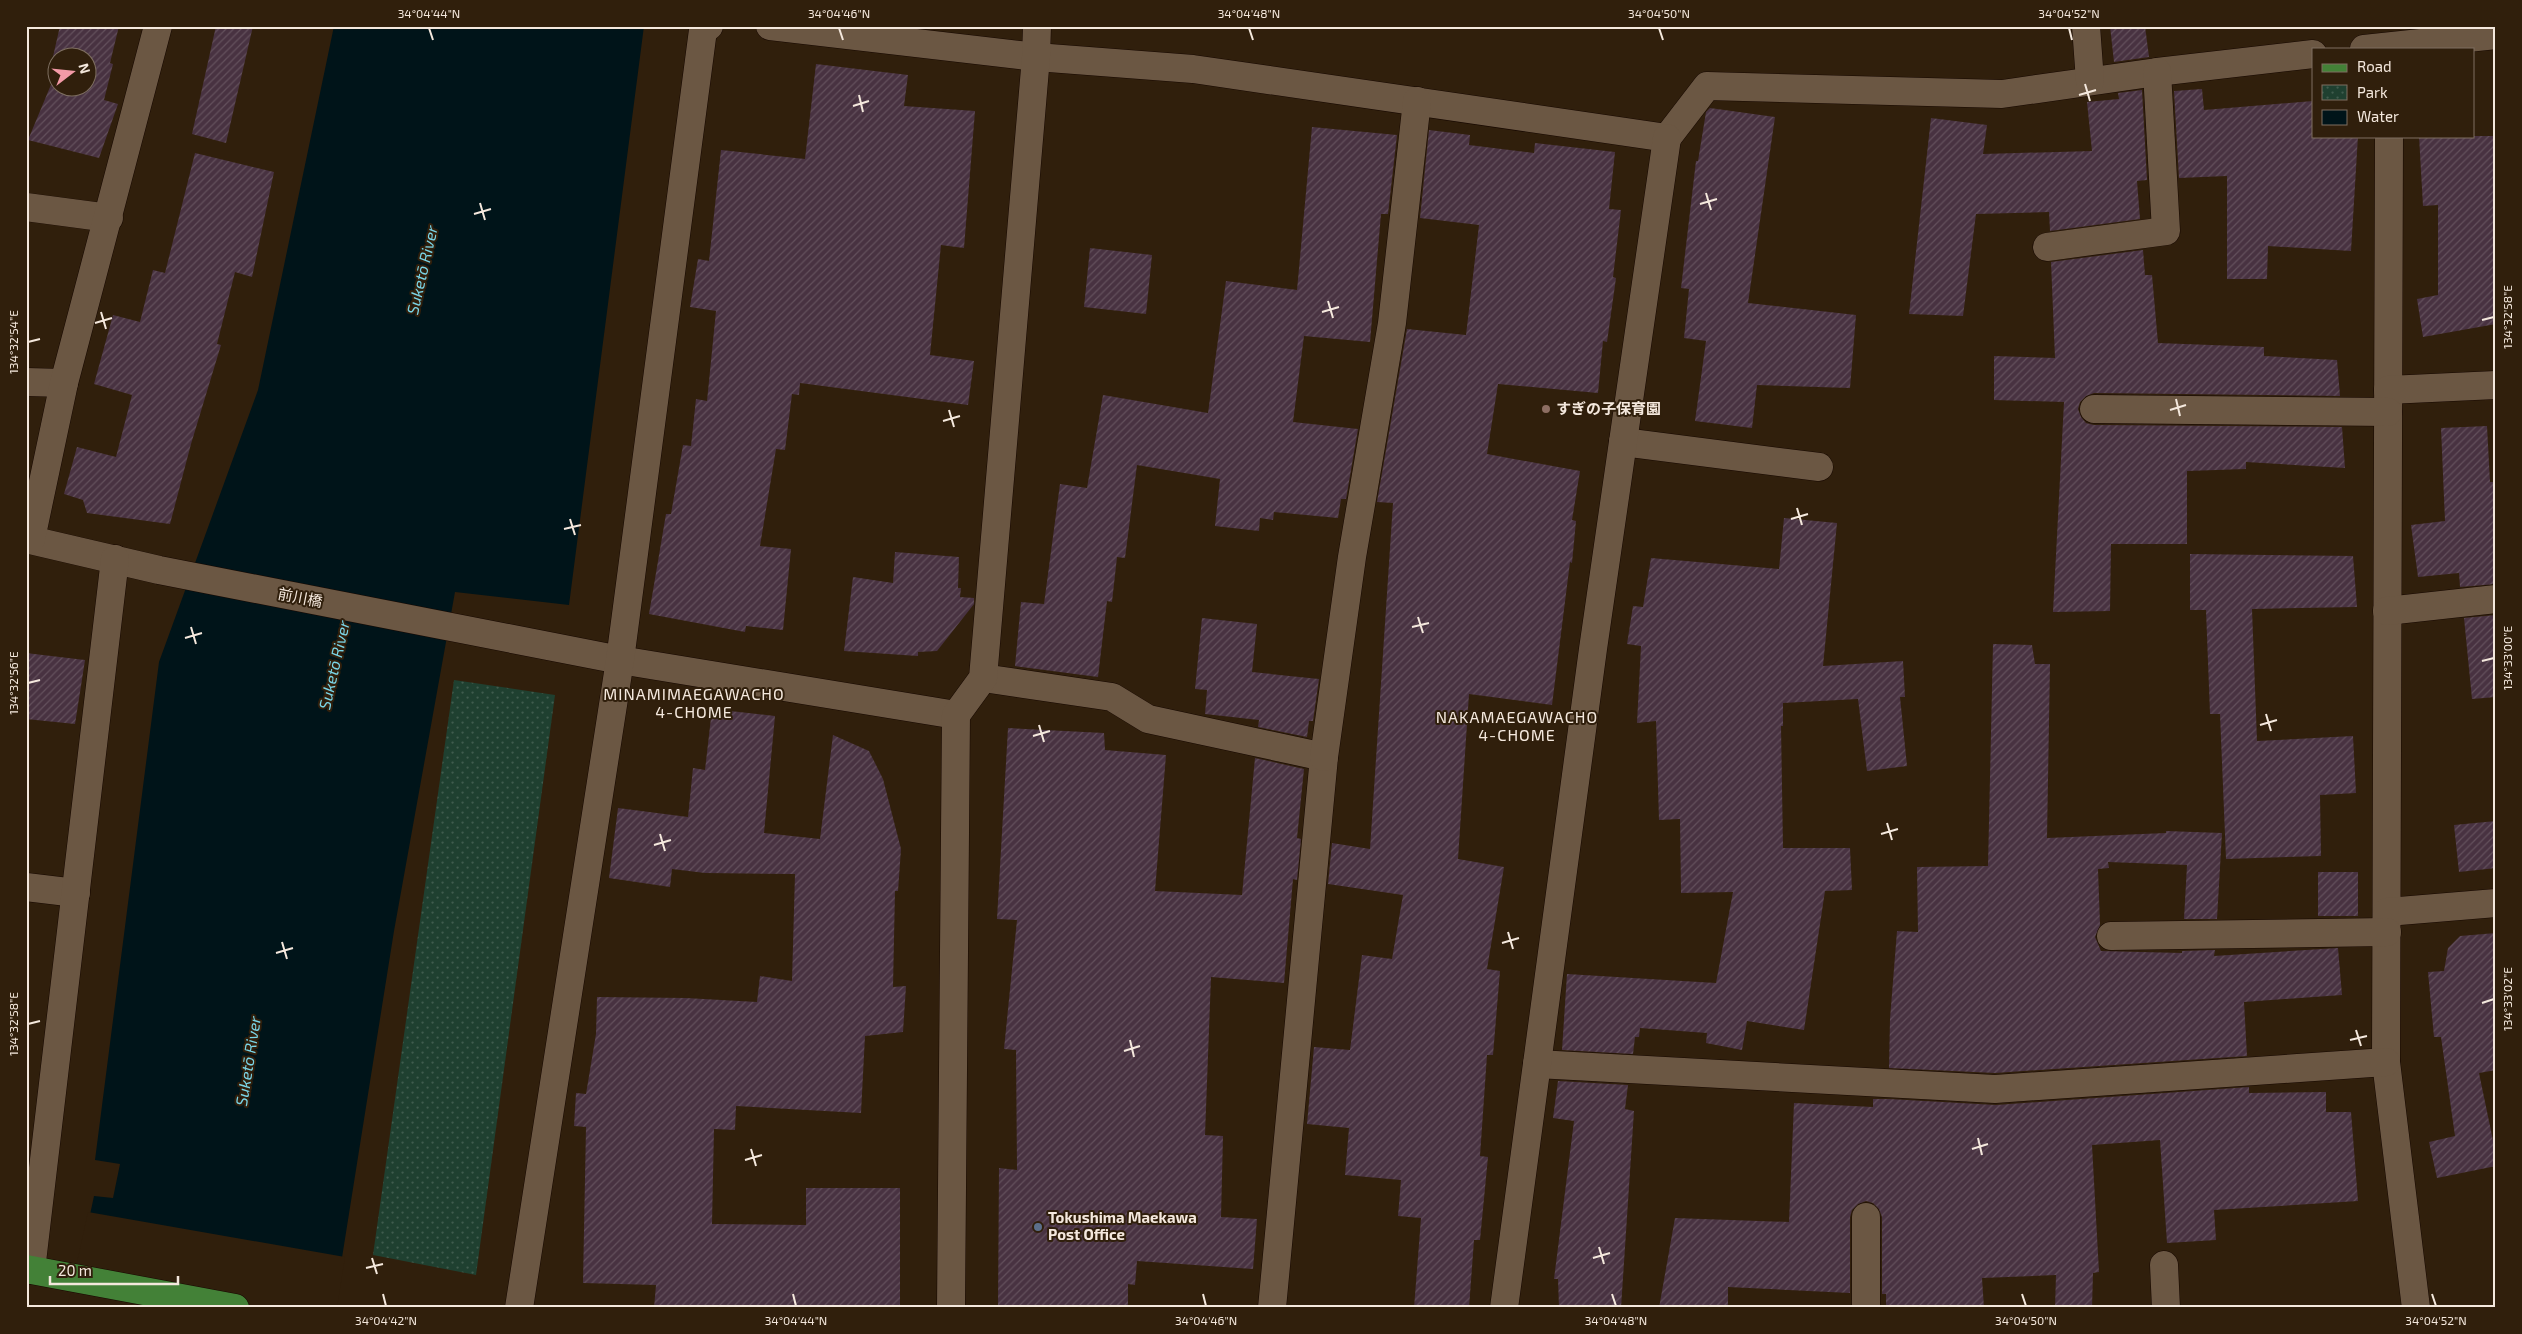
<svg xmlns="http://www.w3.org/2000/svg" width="2522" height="1334" viewBox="0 0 2522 1334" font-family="'Exo 2','Noto Sans JP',sans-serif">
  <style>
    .park { fill: url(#park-dots) }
    .water { fill: #001419 }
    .pier { fill: #301f0c }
    .building { fill: url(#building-hatch); fill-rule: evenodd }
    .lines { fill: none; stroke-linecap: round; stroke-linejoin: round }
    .minor-casing { stroke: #170800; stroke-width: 29 }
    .major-casing { stroke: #170800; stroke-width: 29 }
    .minor { stroke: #6b5743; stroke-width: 28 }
    .major { stroke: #438137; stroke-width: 28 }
    .ticks { fill: none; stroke: #f4e8dd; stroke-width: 2 }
    .education-dot { fill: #8d6e63; stroke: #301f0c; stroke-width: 2 }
    .service-dot { fill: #5c6f8a; stroke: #301f0c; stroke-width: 2 }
    .labels { text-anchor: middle; stroke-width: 4; stroke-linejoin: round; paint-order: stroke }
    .poi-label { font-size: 15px; font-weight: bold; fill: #f4e8dd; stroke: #301f0c; text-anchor: start }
    .street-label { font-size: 15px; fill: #f4e8dd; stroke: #301f0c }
    .water-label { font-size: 16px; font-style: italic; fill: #7ad5e7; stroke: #301f0c }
    .neighbourhood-label { font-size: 16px; letter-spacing: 1px; fill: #f4e8dd; stroke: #301f0c }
    .neatline { fill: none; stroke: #f4e8dd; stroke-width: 2 }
    .ticks-label { font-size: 12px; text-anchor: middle; fill: #f4e8dd }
  </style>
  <defs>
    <pattern id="park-dots" width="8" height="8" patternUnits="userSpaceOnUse" patternTransform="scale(1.25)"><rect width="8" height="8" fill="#1f4030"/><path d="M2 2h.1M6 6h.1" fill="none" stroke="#405c4e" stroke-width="1.8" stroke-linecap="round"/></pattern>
    <pattern id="building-hatch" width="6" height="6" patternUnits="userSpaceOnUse" patternTransform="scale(1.25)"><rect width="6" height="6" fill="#483241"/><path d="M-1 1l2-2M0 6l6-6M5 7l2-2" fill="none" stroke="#63505c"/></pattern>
  </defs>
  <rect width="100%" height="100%" fill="#301f0c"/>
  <!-- park -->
  <path class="park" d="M 454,680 L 555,695 L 476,1275 L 373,1255 Z"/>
  <!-- water -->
  <path class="water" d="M 334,26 L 644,26 L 569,605 L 455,592 L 394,931 L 334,1308 L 70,1308 L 94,1196 L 113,1198 L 120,1164 L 95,1160 L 159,662 L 258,390 Z"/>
  <!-- pier -->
  <path class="pier" d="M 88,1212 L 345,1257 L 337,1308 L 67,1308 Z"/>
  <!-- building -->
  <g class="building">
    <path d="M 60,26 L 119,26 L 110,63 L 113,64 L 104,100 L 118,104 L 99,158 L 28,140 L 55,75 L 49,74 ZM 58,58 L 88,58 L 88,88 L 58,88 Z"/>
    <path d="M 216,26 L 253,26 L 226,143 L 192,134 Z"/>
    <path d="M 2110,26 L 2145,26 L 2149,57 L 2114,62 Z"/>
    <path d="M 816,64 L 908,75 L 904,106 L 975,111 L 964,248 L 941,245 L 930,355 L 974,361 L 968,405 L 800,383 L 799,395 L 792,394 L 785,450 L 776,449 L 760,546 L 791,549 L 783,630 L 746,626 L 745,632 L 649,614 L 666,514 L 671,514 L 683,445 L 691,446 L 696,399 L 707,401 L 716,311 L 690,307 L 698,259 L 709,261 L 721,150 L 805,159 Z"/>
    <path d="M 2202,89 L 2204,110 L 2313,101 L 2313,136 L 2358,136 L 2351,251 L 2268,246 L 2267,279 L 2227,279 L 2227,176 L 2179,178 L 2174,91 Z"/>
    <path d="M 2142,90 L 2147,180 L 2137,181 L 2140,219 L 2050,231 L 2049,212 L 1976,214 L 1963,316 L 1909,314 L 1931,118 L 1987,125 L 1983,154 L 2092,151 L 2087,102 L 2119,99 L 2118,93 Z"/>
    <path d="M 1710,108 L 1775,117 L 1748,303 L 1856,315 L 1850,388 L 1757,385 L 1752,428 L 1695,421 L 1706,341 L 1684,338 L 1689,289 L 1681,288 L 1696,161 L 1698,161 L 1706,112 Z"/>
    <path d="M 1312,127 L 1397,135 L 1388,214 L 1381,214 L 1370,342 L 1304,336 L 1293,422 L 1358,429 L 1346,499 L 1341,499 L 1338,518 L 1274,512 L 1273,520 L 1260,518 L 1259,531 L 1215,526 L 1220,479 L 1137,465 L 1125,558 L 1117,557 L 1112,602 L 1107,601 L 1098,677 L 1015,666 L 1021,602 L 1044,604 L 1060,484 L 1087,488 L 1103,395 L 1208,413 L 1226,281 L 1297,290 Z"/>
    <path d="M 1429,130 L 1470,135 L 1469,145 L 1534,153 L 1535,143 L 1615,152 L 1609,209 L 1621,210 L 1613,277 L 1616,278 L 1607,342 L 1603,341 L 1598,393 L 1498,384 L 1487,454 L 1580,471 L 1572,520 L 1576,521 L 1572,563 L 1570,562 L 1552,705 L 1469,694 L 1458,859 L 1504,867 L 1487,969 L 1500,971 L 1493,1055 L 1487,1055 L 1480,1156 L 1488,1157 L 1480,1240 L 1474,1240 L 1469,1308 L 1414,1308 L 1421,1218 L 1398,1216 L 1401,1180 L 1345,1175 L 1349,1128 L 1307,1124 L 1314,1047 L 1350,1050 L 1362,955 L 1392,959 L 1403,895 L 1328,884 L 1332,843 L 1370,849 L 1393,503 L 1377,502 L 1407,329 L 1466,335 L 1479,225 L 1420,218 Z"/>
    <path d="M 2419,136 L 2496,136 L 2496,324 L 2423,337 L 2417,299 L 2438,295 L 2438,205 L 2423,206 Z"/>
    <path d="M 195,153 L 274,172 L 252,277 L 235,272 L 217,344 L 221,345 L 191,444 L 170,524 L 87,513 L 83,500 L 64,494 L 77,447 L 116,457 L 132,395 L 94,384 L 113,315 L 140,322 L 153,270 L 165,273 Z"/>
    <path d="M 1090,248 L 1152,255 L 1146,314 L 1084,307 Z"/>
    <path d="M 2143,250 L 2145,275 L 2152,275 L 2158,343 L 2264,347 L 2264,356 L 2337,360 L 2340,396 L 2094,393 L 2086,396 L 2080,402 L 2078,409 L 2081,417 L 2086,423 L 2094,425 L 2342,427 L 2345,468 L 2246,462 L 2246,469 L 2187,471 L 2187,544 L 2111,544 L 2110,611 L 2053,612 L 2064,402 L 1994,400 L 1994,356 L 2055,358 L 2051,262 Z"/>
    <path d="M 2487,426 L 2490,482 L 2496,482 L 2496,584 L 2460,587 L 2459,573 L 2418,577 L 2411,525 L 2445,521 L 2441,428 Z"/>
    <path d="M 1784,518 L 1837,523 L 1823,666 L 1903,661 L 1905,697 L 1900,697 L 1907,766 L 1867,771 L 1858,699 L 1783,703 L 1783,726 L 1781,726 L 1783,848 L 1850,848 L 1852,890 L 1825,891 L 1804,1030 L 1747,1021 L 1742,1050 L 1706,1043 L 1707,1033 L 1640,1028 L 1639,1037 L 1635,1037 L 1633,1054 L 1562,1050 L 1567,974 L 1716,983 L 1733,892 L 1681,893 L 1680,819 L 1659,820 L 1656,721 L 1637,723 L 1641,646 L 1627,644 L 1633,606 L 1643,607 L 1651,558 L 1779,569 Z"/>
    <path d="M 895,552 L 959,557 L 958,588 L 961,588 L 960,597 L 974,598 L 974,604 L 937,651 L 918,652 L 918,656 L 844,651 L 853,577 L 893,583 Z"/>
    <path d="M 2190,554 L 2353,556 L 2357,607 L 2252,609 L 2257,741 L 2353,736 L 2356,793 L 2320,795 L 2321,856 L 2226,859 L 2220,714 L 2210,714 L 2206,610 L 2190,610 Z"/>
    <path d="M 2496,615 L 2496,697 L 2472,699 L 2464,618 Z"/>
    <path d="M 1202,618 L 1257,624 L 1252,672 L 1319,679 L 1313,721 L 1309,721 L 1307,737 L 1258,727 L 1259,720 L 1205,714 L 1207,690 L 1195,689 Z"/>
    <path d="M 1993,644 L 2032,645 L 2035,664 L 2050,664 L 2047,838 L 2166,833 L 2166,831 L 2222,833 L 2217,919 L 2184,919 L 2187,865 L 2108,862 L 2109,868 L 2098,869 L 2100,925 L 2095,937 L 2101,951 L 2182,953 L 2182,951 L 2215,950 L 2214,956 L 2338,948 L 2342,995 L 2244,1002 L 2247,1056 L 1995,1073 L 1889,1068 L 1890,1019 L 1897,931 L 1918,932 L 1917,867 L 1988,866 Z"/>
    <path d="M 26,653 L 85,660 L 75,724 L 26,719 Z"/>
    <path d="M 712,709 L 775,716 L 764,833 L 820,839 L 833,735 L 869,751 L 883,779 L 901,849 L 898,891 L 895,891 L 893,987 L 906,986 L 903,1032 L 865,1036 L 861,1113 L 736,1106 L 735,1130 L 714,1129 L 712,1224 L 806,1225 L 806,1188 L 900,1188 L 900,1308 L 654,1308 L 656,1285 L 583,1283 L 586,1127 L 574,1126 L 576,1093 L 586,1094 L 596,1034 L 597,997 L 686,998 L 757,1002 L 760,976 L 792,981 L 795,874 L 705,873 L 672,869 L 670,887 L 609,878 L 618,808 L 688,817 L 693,768 L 705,770 Z"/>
    <path d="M 1008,728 L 1104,733 L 1105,750 L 1166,755 L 1155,891 L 1242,895 L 1255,758 L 1304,769 L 1297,838 L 1301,839 L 1297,880 L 1293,879 L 1284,983 L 1211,977 L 1205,1135 L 1223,1136 L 1221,1217 L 1257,1219 L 1253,1269 L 1137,1261 L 1135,1285 L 1128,1284 L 1128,1308 L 998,1308 L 999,1168 L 1017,1170 L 1016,1050 L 1004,1049 L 1017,920 L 997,919 Z"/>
    <path d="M 2496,821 L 2496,868 L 2459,872 L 2454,825 Z"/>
    <rect x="2318" y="872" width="40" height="44"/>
    <path d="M 2496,933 L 2496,1070 L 2479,1073 L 2496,1155 L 2496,1166 L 2437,1178 L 2429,1142 L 2455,1136 L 2441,1037 L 2434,1037 L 2428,972 L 2444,971 L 2448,948 L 2460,936 Z"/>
    <path d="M 1558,1081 L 1628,1085 L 1625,1109 L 1634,1111 L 1621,1308 L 1559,1308 L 1558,1279 L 1554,1279 L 1574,1121 L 1553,1118 Z"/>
    <path d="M 2249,1087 L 2249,1093 L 2326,1092 L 2326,1112 L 2351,1112 L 2358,1201 L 2214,1210 L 2216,1240 L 2167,1243 L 2160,1140 L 2092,1145 L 2099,1272 L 2093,1273 L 2092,1308 L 2055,1308 L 2056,1275 L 1982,1278 L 1984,1308 L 1886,1308 L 1886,1294 L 1882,1294 L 1882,1217 L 1879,1209 L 1873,1203 L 1866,1201 L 1858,1204 L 1852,1210 L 1850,1217 L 1850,1293 L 1728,1287 L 1728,1308 L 1659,1308 L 1675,1218 L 1789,1222 L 1794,1103 L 1873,1107 L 1873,1099 L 1889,1099 L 1996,1105 Z"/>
  </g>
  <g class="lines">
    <defs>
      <g id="minor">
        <path d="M 770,26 L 1036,57 L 1193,69 L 1667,138 L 1707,86 L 2002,94 L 2157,72 L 2313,54"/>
        <path d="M 2086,26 L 2090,81"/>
        <path d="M 2364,49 L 2496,35"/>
        <path d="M 2389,136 L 2386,1062 L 2416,1308"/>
        <path d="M 26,207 L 109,218"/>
        <path d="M 2047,247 L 2166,231 L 2157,72"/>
        <path d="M 26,382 L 64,383"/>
        <path d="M 2388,390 L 2496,385"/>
        <path d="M 2094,409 L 2388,412"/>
        <path d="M 1623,442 L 1819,467"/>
        <path d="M 26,539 L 159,570 L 620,660 L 956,715"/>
        <path d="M 31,539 L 64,383 L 158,26"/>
        <path d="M 2387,611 L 2496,599"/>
        <path d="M 983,678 L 1112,697 L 1148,719 L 1324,757 L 1272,1308"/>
        <path d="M 1324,757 L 1352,557 L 1392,323 L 1417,101"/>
        <path d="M 26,887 L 76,893"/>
        <path d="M 2387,912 L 2496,903"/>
        <path d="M 2111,936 L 2387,932"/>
        <path d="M 1537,1064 L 1995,1089 L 2386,1062"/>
        <path d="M 2164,1265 L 2166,1308"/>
        <path d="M 31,1270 L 115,559"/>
        <path d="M 519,1308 L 620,660 L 703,30 L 709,26"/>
        <path d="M 951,1308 L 956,715 L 983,678 L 1036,57 L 1037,26"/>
        <path d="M 1504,1308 L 1593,649 L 1667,138"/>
        <path d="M 1866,1308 L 1866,1217"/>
      </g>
      <path id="major" d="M 26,1269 L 235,1308"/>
    </defs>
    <!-- minor casing -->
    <use href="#minor" class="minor-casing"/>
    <!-- major casing -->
    <use href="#major" class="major-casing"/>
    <!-- minor -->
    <use href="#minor" class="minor"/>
    <!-- major -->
    <use href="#major" class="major"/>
  </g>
  <!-- ticks -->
  <path class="ticks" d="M 429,28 L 433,40M 839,28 L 843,40M 1249,28 L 1253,40M 1659,28 L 1663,40M 2069,28 L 2072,40M 2085,84 L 2090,101M 859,95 L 863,112M 2079,95 L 2096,90M 853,106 L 869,101M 1706,193 L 1711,210M 480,203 L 485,220M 1700,204 L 1717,199M 474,214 L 491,209M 1328,301 L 1333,318M 101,312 L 106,329M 1322,312 L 1339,307M 2482,320 L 2494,317M 95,323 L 112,318M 28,342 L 40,339M 2176,399 L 2180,416M 949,410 L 954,427M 2170,410 L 2186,405M 943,421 L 960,416M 1797,508 L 1802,525M 570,519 L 575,535M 1791,519 L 1808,514M 564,529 L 581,525M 1418,617 L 1423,633M 191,627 L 196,644M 1412,627 L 1429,623M 185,638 L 202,633M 2482,661 L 2494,658M 28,683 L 40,680M 2266,714 L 2271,731M 1039,725 L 1044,742M 2260,725 L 2277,720M 1033,736 L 1050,731M 1887,823 L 1892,840M 660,834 L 665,851M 1881,834 L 1898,829M 654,845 L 671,840M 1508,932 L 1513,949M 282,942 L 287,959M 1502,943 L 1519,938M 276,953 L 293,948M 2482,1003 L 2494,999M 28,1024 L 40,1021M 2356,1030 L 2361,1046M 1130,1040 L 1134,1057M 2350,1040 L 2367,1036M 1124,1051 L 1140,1046M 1978,1138 L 1982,1155M 751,1149 L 756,1166M 1972,1149 L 1988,1144M 745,1160 L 762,1155M 1599,1247 L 1604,1264M 372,1258 L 377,1274M 1593,1258 L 1610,1253M 366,1268 L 383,1264M 383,1294 L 386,1306M 793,1294 L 796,1306M 1203,1294 L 1206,1306M 1612,1294 L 1616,1306M 2022,1294 L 2026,1306M 2432,1294 L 2436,1306"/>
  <!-- markers -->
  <circle class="education-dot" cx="1546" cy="409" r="5"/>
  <circle class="service-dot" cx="1038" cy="1227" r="5"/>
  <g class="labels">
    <!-- poi labels -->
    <g class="poi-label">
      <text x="1556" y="414">すぎの子保育園</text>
      <text x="1048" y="1223">Tokushima Maekawa<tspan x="1048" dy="17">Post Office</tspan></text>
    </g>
    <!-- street labels -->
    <g class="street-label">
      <text transform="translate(300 598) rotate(11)" y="5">前川橋</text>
    </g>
    <!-- water labels -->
    <g class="water-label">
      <text transform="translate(422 270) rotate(-77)" y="6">Suketō River</text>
      <text transform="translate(334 665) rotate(-77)" y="6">Suketō River</text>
      <text transform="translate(248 1061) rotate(-81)" y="6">Suketō River</text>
    </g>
    <!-- neighbourhood labels -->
    <g class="neighbourhood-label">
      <text x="694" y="700">MINAMIMAEGAWACHO<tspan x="694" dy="18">4-CHOME</tspan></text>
      <text x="1517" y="723">NAKAMAEGAWACHO<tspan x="1517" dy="18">4-CHOME</tspan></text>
    </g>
  </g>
  <!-- border -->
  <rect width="2522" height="1334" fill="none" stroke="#301f0c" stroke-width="55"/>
  <!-- legend -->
  <rect x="2312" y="48" width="162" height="90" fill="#301f0c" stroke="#7e6f60"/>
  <rect x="2322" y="64" width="25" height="8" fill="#438137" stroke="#7e6f60"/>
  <text x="2357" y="72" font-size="15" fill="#f4e8dd">Road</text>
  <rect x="2322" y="85" width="25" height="15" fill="url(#park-dots)" stroke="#7e6f60"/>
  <text x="2357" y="98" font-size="15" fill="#f4e8dd">Park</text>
  <rect x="2322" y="110" width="25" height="15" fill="#001419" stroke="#7e6f60"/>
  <text x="2357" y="122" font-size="15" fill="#f4e8dd">Water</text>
  <!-- north arrow -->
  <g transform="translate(72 72) rotate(74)"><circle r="24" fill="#301f0c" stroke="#7e6f60"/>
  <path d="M0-4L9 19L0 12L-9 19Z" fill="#f39aa7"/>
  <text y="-8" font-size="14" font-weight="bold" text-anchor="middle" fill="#f4e8dd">N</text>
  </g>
  <!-- scale -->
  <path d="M50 1276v8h128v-8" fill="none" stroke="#f4e8dd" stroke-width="2.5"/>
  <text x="58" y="1276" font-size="15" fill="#f4e8dd" stroke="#301f0c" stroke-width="4" paint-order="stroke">20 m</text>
  <rect x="28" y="28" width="2466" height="1278" class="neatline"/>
  <g class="ticks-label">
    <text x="429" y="18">34°04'44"N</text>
    <text x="839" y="18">34°04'46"N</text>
    <text x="1249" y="18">34°04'48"N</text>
    <text x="1659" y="18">34°04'50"N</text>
    <text x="2069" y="18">34°04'52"N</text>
    <text transform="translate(2508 317) rotate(-90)" y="4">134°32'58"E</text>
    <text transform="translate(14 342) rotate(-90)" y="4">134°32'54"E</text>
    <text transform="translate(2508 658) rotate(-90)" y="4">134°33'00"E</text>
    <text transform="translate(14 683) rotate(-90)" y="4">134°32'56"E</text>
    <text transform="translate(2508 999) rotate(-90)" y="4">134°33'02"E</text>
    <text transform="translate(14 1024) rotate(-90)" y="4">134°32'58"E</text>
    <text x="386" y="1325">34°04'42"N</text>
    <text x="796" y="1325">34°04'44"N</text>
    <text x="1206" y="1325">34°04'46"N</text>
    <text x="1616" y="1325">34°04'48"N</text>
    <text x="2026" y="1325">34°04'50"N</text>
    <text x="2436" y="1325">34°04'52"N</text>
  </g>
</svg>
